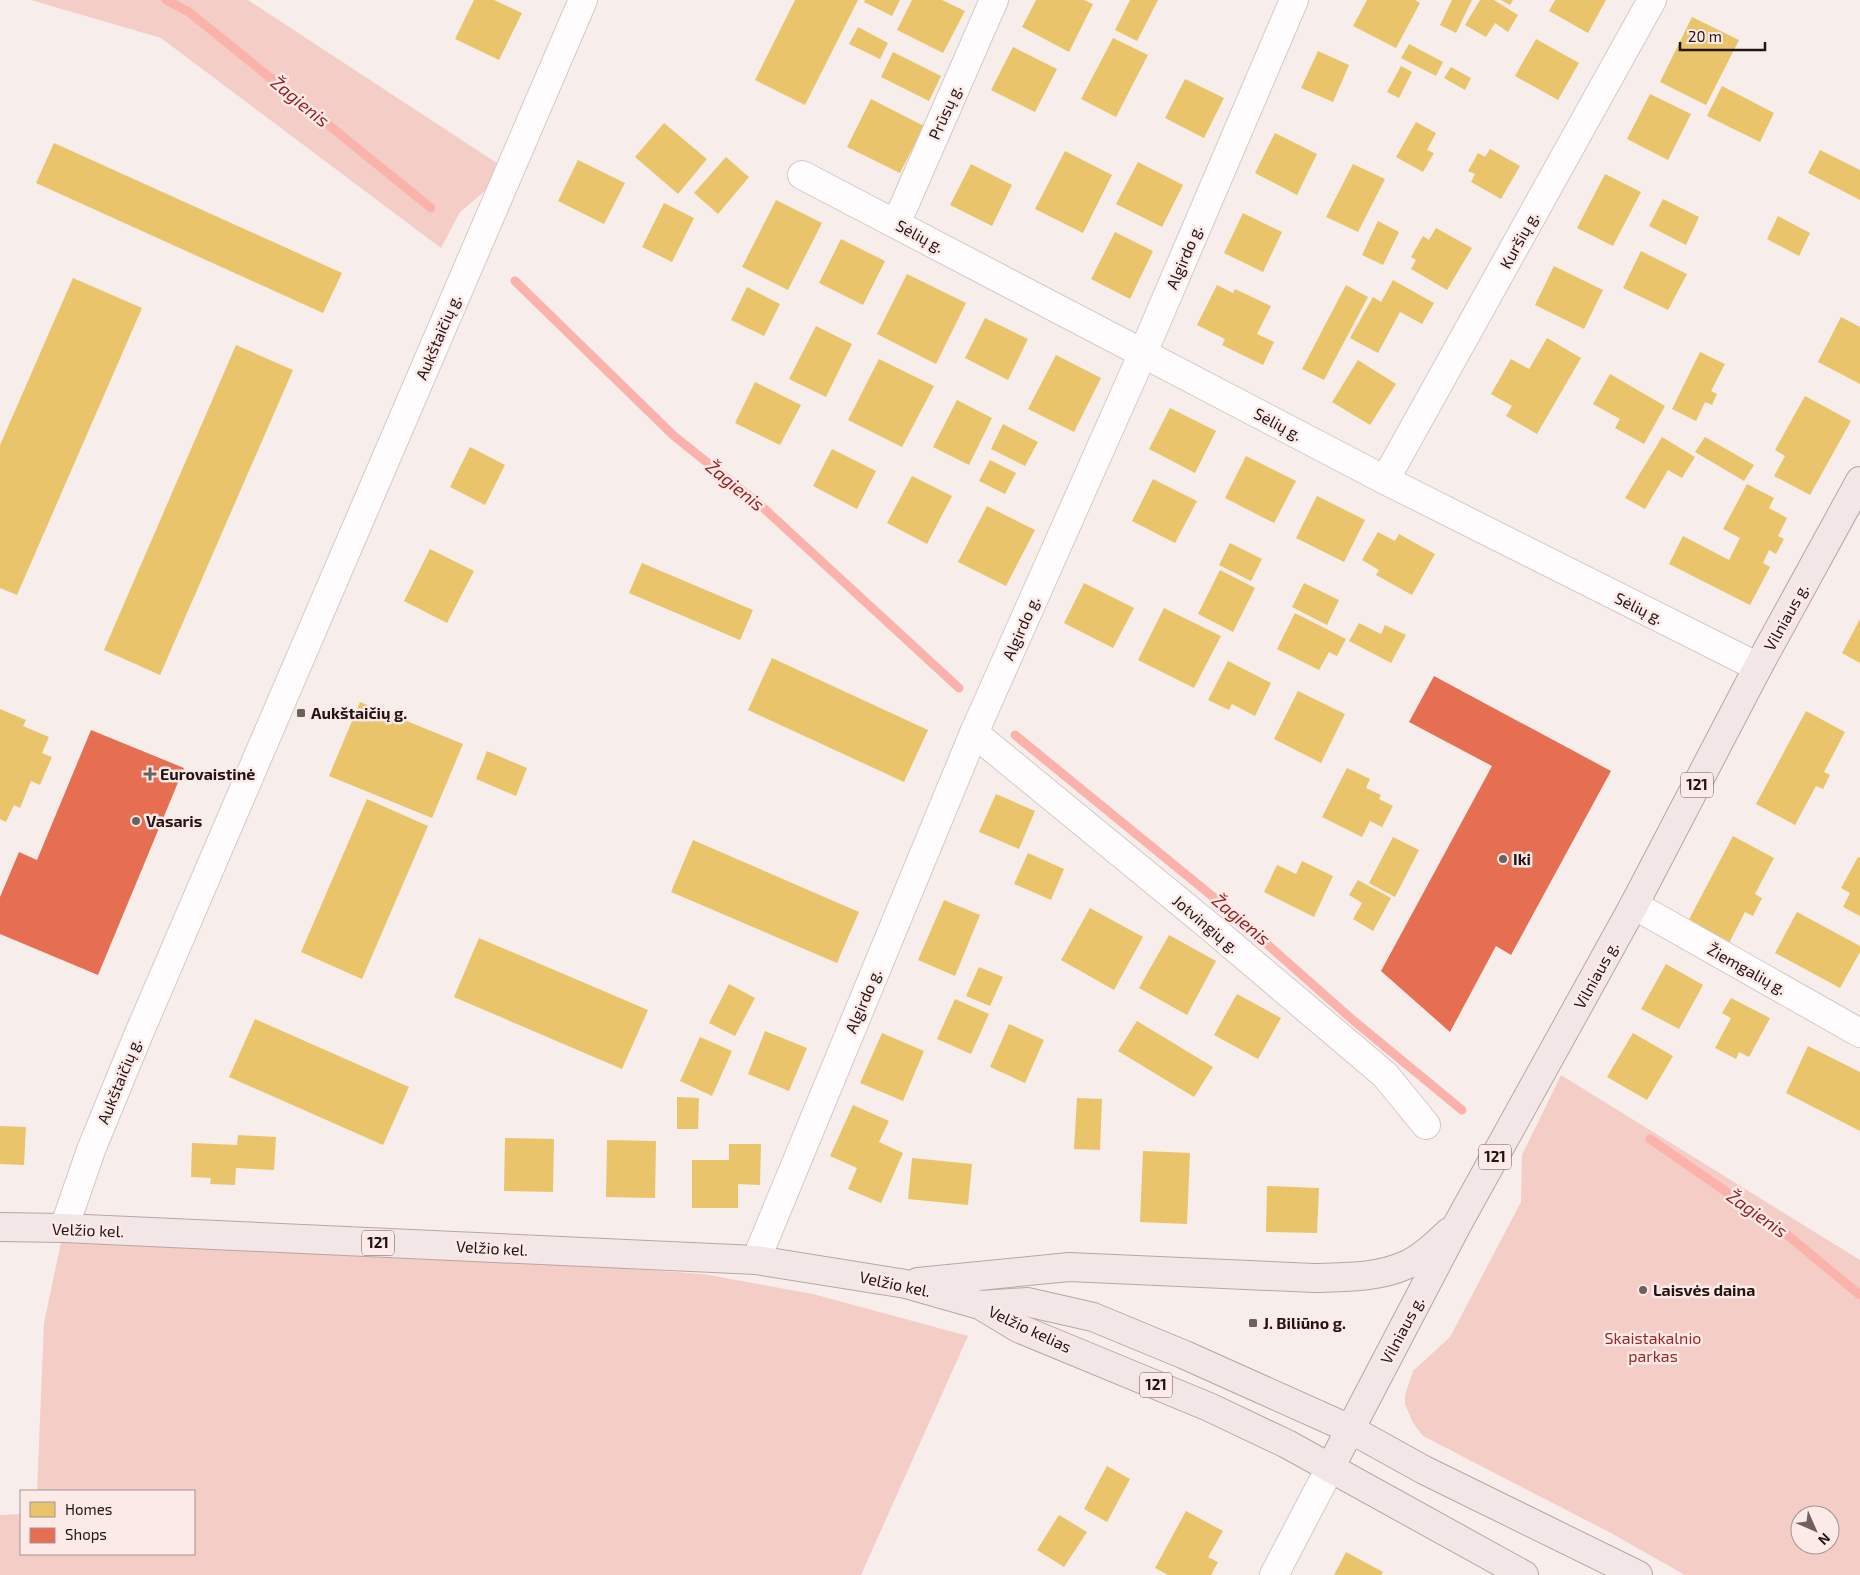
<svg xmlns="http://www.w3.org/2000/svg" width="1860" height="1575" viewBox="0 0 1860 1575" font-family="'Exo 2',sans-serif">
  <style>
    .green { fill: #f4cdc7; fill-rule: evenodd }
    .homes { fill: #e9c46a }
    .shops { fill: #e76f51 }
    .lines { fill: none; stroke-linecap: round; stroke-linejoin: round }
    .stream { stroke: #fbb2aa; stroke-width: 9 }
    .street-casing { stroke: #d4c9c7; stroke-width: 30 }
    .secondary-casing { stroke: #d4c9c7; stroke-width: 30 }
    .primary-casing { stroke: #baa5a3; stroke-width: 30 }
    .street { stroke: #fefcfc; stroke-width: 28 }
    .secondary { stroke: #fefcfc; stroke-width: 28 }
    .primary { stroke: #f2e7e6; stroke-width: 28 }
    .poi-dot { fill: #6d605f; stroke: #fceae8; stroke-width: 2 }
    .labels { text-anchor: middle; stroke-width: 5; stroke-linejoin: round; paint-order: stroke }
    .shield { fill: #fceae8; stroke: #645453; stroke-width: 1 }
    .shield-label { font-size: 15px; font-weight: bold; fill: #231413 }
    .street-label { font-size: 16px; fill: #231413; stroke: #fceae8 }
    .poi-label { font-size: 16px; font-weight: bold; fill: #231413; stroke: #fceae8; text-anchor: start }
    .park-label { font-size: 16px; fill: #9a2723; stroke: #fceae8 }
    .water-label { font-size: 18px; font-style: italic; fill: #931f1d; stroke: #fceae8 }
  </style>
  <rect width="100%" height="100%" fill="#f7eeec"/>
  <!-- green -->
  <g class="green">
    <path d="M 31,0 L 248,0 L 509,171 L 460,212 L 441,248 L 161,38 Z"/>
    <path d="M 1561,1075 L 1860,1260 L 1860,1575 L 1685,1575 L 1609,1532 L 1423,1436 L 1413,1423 L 1405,1404 L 1405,1395 L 1413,1371 L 1450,1337 L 1521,1202 L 1522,1155 ZM 1800,1515 L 1830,1515 L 1830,1545 L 1800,1545 Z"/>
    <path d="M 64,1228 L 703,1274 L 813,1294 L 968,1336 L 861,1575 L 0,1575 L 0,1515 L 21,1514 L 21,1554 L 194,1554 L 194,1491 L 37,1491 L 44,1323 Z"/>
  </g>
  <!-- homes -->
  <g class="homes">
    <path d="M 474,0 L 494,0 L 522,13 L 499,60 L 455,39 Z"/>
    <path d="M 795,0 L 858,0 L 805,105 L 755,80 Z"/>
    <path d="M 865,0 L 900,0 L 892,16 L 864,2 Z"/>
    <path d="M 912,0 L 942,0 L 965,11 L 943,53 L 897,30 Z"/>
    <path d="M 1036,0 L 1084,0 L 1093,4 L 1069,52 L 1022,27 Z"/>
    <path d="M 1130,0 L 1158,0 L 1137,41 L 1115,30 Z"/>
    <path d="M 1367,0 L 1415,0 L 1420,3 L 1396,48 L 1353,26 Z"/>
    <path d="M 1452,0 L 1472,0 L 1456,33 L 1440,25 Z"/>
    <path d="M 1480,0 L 1494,0 L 1518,15 L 1508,32 L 1495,23 L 1486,37 L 1465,25 Z"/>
    <path d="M 1501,0 L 1513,0 L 1510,5 Z"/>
    <path d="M 1555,0 L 1606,0 L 1588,33 L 1549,11 Z"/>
    <path d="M 1692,17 L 1739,40 L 1706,105 L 1660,82 Z"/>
    <path d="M 858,27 L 888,43 L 880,59 L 849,44 Z"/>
    <path d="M 1113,38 L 1148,55 L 1116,117 L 1081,99 Z"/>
    <path d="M 1536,39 L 1579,63 L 1558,100 L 1515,76 Z"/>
    <path d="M 1409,44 L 1443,62 L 1436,76 L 1401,58 Z"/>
    <path d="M 1013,47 L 1057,69 L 1035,112 L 991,90 Z"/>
    <path d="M 1318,51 L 1349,65 L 1333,102 L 1301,88 Z"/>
    <path d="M 893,52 L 941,76 L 929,101 L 881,77 Z"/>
    <path d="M 1401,66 L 1412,72 L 1399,98 L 1387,92 Z"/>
    <path d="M 1451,67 L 1471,78 L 1465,90 L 1444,78 Z"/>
    <path d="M 1185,79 L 1224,98 L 1204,138 L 1165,118 Z"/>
    <path d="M 1722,86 L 1774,113 L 1760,142 L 1707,116 Z"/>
    <path d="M 1650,94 L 1691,114 L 1668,160 L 1627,139 Z"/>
    <path d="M 871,99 L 924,126 L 900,173 L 847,147 Z"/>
    <path d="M 1416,122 L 1436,133 L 1427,150 L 1434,153 L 1423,172 L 1396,157 Z"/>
    <path d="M 664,123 L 707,159 L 678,194 L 635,157 Z"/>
    <path d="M 1275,133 L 1317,154 L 1297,195 L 1255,173 Z"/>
    <path d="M 54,143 L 342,273 L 323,313 L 36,183 Z"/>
    <path d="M 1490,149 L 1520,166 L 1501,199 L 1471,182 L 1475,174 L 1468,171 L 1478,153 L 1485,157 Z"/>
    <path d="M 1820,150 L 1860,170 L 1860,200 L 1808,173 Z"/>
    <path d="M 1065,151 L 1112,175 L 1083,233 L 1035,209 Z"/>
    <path d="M 726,157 L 749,177 L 718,214 L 694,193 Z"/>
    <path d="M 578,160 L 625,183 L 604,224 L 558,201 Z"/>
    <path d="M 1138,162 L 1183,185 L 1162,227 L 1116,204 Z"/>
    <path d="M 971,164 L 1012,185 L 992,226 L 950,205 Z"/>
    <path d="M 1353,164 L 1385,179 L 1358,232 L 1326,217 Z"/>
    <path d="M 1605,174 L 1641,192 L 1613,246 L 1577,228 Z"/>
    <path d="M 1663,199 L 1699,217 L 1686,245 L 1649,226 Z"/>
    <path d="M 776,200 L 822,223 L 788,290 L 742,267 Z"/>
    <path d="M 664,203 L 694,218 L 672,262 L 642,247 Z"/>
    <path d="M 1243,213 L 1282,232 L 1263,272 L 1224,253 Z"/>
    <path d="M 1778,216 L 1810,233 L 1799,256 L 1767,239 Z"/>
    <path d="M 1378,221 L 1399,232 L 1383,265 L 1362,255 Z"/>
    <path d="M 1436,228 L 1472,248 L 1447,290 L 1411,269 L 1416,260 L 1411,257 L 1423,236 L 1429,240 Z"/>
    <path d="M 1115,232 L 1153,251 L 1130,299 L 1091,279 Z"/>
    <path d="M 841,239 L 885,261 L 863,305 L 819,283 Z"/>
    <path d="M 1641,251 L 1687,274 L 1668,310 L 1623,288 Z"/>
    <path d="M 1554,266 L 1603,290 L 1584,329 L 1535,305 Z"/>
    <path d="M 907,274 L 966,303 L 936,364 L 877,334 Z"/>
    <path d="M 73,278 L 142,308 L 17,595 L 0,588 L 0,445 Z"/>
    <path d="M 1393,280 L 1434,303 L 1422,324 L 1400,312 L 1378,353 L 1350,338 L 1373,297 L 1381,302 Z"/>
    <path d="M 1217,285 L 1233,293 L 1235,289 L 1271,306 L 1257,334 L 1274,342 L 1263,365 L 1222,345 L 1225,339 L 1197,325 Z"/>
    <path d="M 1346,285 L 1368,297 L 1324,380 L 1302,369 Z"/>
    <path d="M 747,287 L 780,304 L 764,336 L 731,320 Z"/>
    <path d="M 1841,317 L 1860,327 L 1860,384 L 1818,362 Z"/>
    <path d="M 985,318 L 1028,339 L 1008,380 L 965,358 Z"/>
    <path d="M 816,326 L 852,344 L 826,397 L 789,379 Z"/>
    <path d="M 1547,338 L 1581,358 L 1537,434 L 1506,416 L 1512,406 L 1491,394 L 1511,359 L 1529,369 Z"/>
    <path d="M 236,345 L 293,370 L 160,675 L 104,650 Z"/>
    <path d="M 1700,352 L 1725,364 L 1711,391 L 1717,394 L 1712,405 L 1705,402 L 1696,421 L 1672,409 Z"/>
    <path d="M 1056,355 L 1101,378 L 1074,432 L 1028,409 Z"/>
    <path d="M 879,359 L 934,386 L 902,447 L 848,420 Z"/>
    <path d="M 1358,360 L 1396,384 L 1370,425 L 1332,402 Z"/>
    <path d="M 1610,374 L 1665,406 L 1644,444 L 1615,428 L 1620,419 L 1593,404 Z"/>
    <path d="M 755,382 L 801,405 L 780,445 L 735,423 Z"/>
    <path d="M 1805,396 L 1851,421 L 1810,495 L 1774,476 L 1785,456 L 1775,450 Z"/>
    <path d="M 957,400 L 992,418 L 969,465 L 933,447 Z"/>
    <path d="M 1170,408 L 1216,431 L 1195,473 L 1149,449 Z"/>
    <path d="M 1003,424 L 1038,442 L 1025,466 L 991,449 Z"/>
    <path d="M 1662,437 L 1695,457 L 1682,478 L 1668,470 L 1645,509 L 1625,498 Z"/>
    <path d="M 1705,437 L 1754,465 L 1744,481 L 1695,452 Z"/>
    <path d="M 470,447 L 505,465 L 485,505 L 450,487 Z"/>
    <path d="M 832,449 L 876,471 L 857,509 L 813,486 Z"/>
    <path d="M 1246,456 L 1296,481 L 1274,523 L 1225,498 Z"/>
    <path d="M 990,460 L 1016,473 L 1005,494 L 979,481 Z"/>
    <path d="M 912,476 L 952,496 L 927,544 L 887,523 Z"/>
    <path d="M 1153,479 L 1197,501 L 1175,543 L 1132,521 Z"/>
    <path d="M 1747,484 L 1774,498 L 1769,508 L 1787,518 L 1778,536 L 1784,539 L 1776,554 L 1769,550 L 1763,563 L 1770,567 L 1750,605 L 1669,564 L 1683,536 L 1729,560 L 1740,538 L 1723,529 Z"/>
    <path d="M 1317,496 L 1365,520 L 1344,562 L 1296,538 Z"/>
    <path d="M 987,506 L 1035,530 L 1006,586 L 958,562 Z"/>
    <path d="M 1378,532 L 1395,541 L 1399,534 L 1435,554 L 1412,595 L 1376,575 L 1379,570 L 1362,560 Z"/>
    <path d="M 1230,543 L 1262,559 L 1251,581 L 1219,565 Z"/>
    <path d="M 430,549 L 474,571 L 447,623 L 404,601 Z"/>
    <path d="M 642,563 L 753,610 L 740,640 L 629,593 Z"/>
    <path d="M 1220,570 L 1255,588 L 1233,632 L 1198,614 Z"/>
    <path d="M 1084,583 L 1134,608 L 1113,648 L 1064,623 Z"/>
    <path d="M 1304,583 L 1339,600 L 1327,625 L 1292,607 Z"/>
    <path d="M 1164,608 L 1221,636 L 1194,688 L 1138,660 Z"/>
    <path d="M 1295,613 L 1346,639 L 1337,656 L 1329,652 L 1319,670 L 1277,649 Z"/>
    <path d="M 1860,619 L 1860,663 L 1842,653 Z"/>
    <path d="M 1359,623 L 1381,634 L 1385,625 L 1406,635 L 1391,663 L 1349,641 Z"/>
    <path d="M 772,658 L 928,730 L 904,782 L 748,710 Z"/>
    <path d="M 1228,661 L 1271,683 L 1255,716 L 1232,704 L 1229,710 L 1208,700 Z"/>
    <path d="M 1298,691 L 1345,714 L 1321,763 L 1274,739 Z"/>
    <path d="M 360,702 L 463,744 L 432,818 L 329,776 Z"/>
    <path d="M 0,709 L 26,720 L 23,726 L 49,737 L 42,753 L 52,757 L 40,785 L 31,781 L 20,808 L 14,805 L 6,822 L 0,819 Z"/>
    <path d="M 1806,711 L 1845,732 L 1824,772 L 1830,775 L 1823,789 L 1816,786 L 1795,825 L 1756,804 Z"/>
    <path d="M 487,751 L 527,768 L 516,796 L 476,779 Z"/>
    <path d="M 1347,768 L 1370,779 L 1366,788 L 1381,795 L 1379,799 L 1393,806 L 1382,827 L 1370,821 L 1362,837 L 1322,817 Z"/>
    <path d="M 996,794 L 1035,811 L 1019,849 L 979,832 Z"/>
    <path d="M 367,799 L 428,826 L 362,979 L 301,952 Z"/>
    <path d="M 1733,836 L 1774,858 L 1755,894 L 1762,898 L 1753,916 L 1745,912 L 1726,949 L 1685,927 Z"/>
    <path d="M 1393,837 L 1419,850 L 1395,897 L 1369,883 Z"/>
    <path d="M 693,840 L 859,912 L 837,963 L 671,892 Z"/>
    <path d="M 1028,853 L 1064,869 L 1051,900 L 1014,884 Z"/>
    <path d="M 1858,857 L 1860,858 L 1860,916 L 1843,907 L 1850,893 L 1841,888 Z"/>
    <path d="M 1302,861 L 1333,876 L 1314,917 L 1264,892 L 1277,865 L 1296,874 Z"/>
    <path d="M 1358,880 L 1391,898 L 1373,931 L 1353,919 L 1362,903 L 1349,895 Z"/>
    <path d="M 944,900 L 980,915 L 955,976 L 918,960 Z"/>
    <path d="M 1090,908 L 1143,937 L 1114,990 L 1061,960 Z"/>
    <path d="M 1797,912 L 1860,946 L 1860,952 L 1840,988 L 1775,953 Z"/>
    <path d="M 1169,935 L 1216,961 L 1187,1015 L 1139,988 Z"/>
    <path d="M 479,938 L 648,1010 L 622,1069 L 454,997 Z"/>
    <path d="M 1666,964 L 1703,985 L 1679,1029 L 1641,1009 Z"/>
    <path d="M 979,967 L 1003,977 L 990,1006 L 966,996 Z"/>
    <path d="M 729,984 L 755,998 L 735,1036 L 709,1023 Z"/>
    <path d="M 1237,994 L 1281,1018 L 1258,1059 L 1214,1035 Z"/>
    <path d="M 1731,998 L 1770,1018 L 1749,1057 L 1739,1052 L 1736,1059 L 1715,1048 L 1731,1018 L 1722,1013 Z"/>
    <path d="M 955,999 L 989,1014 L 971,1054 L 937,1039 Z"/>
    <path d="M 255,1019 L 409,1087 L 383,1145 L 229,1077 Z"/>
    <path d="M 1137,1021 L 1213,1067 L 1194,1097 L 1118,1051 Z"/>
    <path d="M 1009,1024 L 1044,1040 L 1025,1083 L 990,1067 Z"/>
    <path d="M 765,1031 L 807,1048 L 789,1091 L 748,1074 Z"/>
    <path d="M 882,1033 L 924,1051 L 903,1101 L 860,1083 Z"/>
    <path d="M 1633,1033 L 1673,1056 L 1647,1100 L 1607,1077 Z"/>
    <path d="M 700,1037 L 732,1051 L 712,1096 L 680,1081 Z"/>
    <path d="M 1808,1046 L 1860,1072 L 1860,1131 L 1786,1093 Z"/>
    <path d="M 677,1097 L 699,1098 L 698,1129 L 677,1129 Z"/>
    <path d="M 1077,1098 L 1102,1099 L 1100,1150 L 1074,1149 Z"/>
    <path d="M 853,1105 L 889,1121 L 879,1142 L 903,1153 L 881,1203 L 848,1189 L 857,1168 L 830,1156 Z"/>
    <path d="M 0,1126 L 26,1127 L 24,1165 L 0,1164 Z"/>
    <path d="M 238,1135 L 276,1137 L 274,1170 L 236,1168 L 235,1185 L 210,1184 L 211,1178 L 191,1177 L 192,1143 L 237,1145 Z"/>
    <path d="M 505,1138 L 554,1139 L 553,1192 L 504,1191 Z"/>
    <path d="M 607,1140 L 656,1141 L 655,1198 L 606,1197 Z"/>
    <path d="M 729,1144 L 761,1144 L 760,1185 L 738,1184 L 738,1208 L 692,1208 L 692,1160 L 729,1160 Z"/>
    <path d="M 1143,1151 L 1190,1153 L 1187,1224 L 1140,1222 Z"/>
    <path d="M 912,1158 L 972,1164 L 968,1205 L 908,1199 Z"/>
    <path d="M 1267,1186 L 1319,1188 L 1317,1233 L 1266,1232 Z"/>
    <path d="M 1107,1466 L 1130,1479 L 1107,1522 L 1084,1509 Z"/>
    <path d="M 1186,1511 L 1223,1531 L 1208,1557 L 1218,1562 L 1211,1575 L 1168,1575 L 1155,1568 Z"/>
    <path d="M 1059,1515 L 1087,1532 L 1064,1567 L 1037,1550 Z"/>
    <path d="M 1346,1552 L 1383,1572 L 1381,1575 L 1334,1575 Z"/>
  </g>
  <!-- shops -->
  <g class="shops">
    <path d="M 1434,676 L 1611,771 L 1511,955 L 1496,946 L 1450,1032 L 1381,971 L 1492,766 L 1409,722 Z"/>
    <path d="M 91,730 L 184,768 L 98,975 L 0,934 L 0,897 L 19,852 L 37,860 Z"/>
  </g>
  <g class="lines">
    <!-- stream -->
    <g class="stream">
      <path d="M 166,0 L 189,12 L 431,208"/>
      <path d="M 515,281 L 674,436 L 758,503 L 959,688"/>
      <path d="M 1015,735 L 1217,900 L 1354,1021 L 1462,1110"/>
      <path d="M 1650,1139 L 1780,1229 L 1860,1295"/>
    </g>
    <defs>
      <g id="street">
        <path d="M 802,175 L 1385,480 L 1758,667"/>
        <path d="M 896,224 L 994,0"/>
        <path d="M 1385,480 L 1652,0"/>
        <path d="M 974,733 L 1208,925 L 1385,1075 L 1426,1125"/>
        <path d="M 1634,905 L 1860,1033"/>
        <path d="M 756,1260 L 974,733 L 1143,353 L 1294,0"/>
      </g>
      <g id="secondary">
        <path d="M 64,1228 L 91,1150 L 137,1038 L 583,0"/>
        <path d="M 1274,1575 L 1330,1468"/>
      </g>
      <g id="primary">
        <path d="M 0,1227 L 64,1228 L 756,1260 L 906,1284 L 980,1305 L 1018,1328 L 1209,1407 L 1287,1444 L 1524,1575"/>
        <path d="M 918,1282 L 1069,1267 L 1314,1278 C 1345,1277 1377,1278 1406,1265 C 1422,1258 1436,1244 1449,1232"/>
        <path d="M 980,1305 L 1027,1302 L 1093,1317 L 1185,1355 L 1350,1429 L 1424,1470 L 1638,1575"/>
        <path d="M 1330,1468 L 1457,1225 L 1634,905 L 1758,667 L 1860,481"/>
      </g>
    </defs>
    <!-- street casing -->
    <use href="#street" class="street-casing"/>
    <!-- secondary casing -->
    <use href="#secondary" class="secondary-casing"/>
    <!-- primary casing -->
    <use href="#primary" class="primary-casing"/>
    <!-- street -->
    <use href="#street" class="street"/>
    <!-- secondary -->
    <use href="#secondary" class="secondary"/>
    <!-- primary -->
    <use href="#primary" class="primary"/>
  </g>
  <!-- markers -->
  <g class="poi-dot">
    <rect x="296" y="708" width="10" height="10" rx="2.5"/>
    <path d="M147.5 766.5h5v5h5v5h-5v5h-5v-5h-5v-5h5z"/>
    <circle cx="136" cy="821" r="5"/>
    <circle cx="1503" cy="859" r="5"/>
    <circle cx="1643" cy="1290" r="5"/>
    <rect x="1248" y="1318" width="10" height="10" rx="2.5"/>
  </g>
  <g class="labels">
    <!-- shield labels -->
    <g class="shield">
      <rect x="1681" y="772.5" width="32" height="25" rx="4"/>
      <rect x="1479" y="1144.5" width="32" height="25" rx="4"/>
      <rect x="362" y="1230.5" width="32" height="25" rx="4"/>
      <rect x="1140" y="1372.5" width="32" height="25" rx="4"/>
    </g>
    <g class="shield-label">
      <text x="1697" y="790">121</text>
      <text x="1495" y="1162">121</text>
      <text x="378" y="1248">121</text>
      <text x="1156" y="1390">121</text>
    </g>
    <!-- street labels -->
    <g class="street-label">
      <text transform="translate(945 112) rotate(-66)" y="6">Prūsų g.</text>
      <text transform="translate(920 236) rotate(28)" y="6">Sėlių g.</text>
      <text transform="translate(1519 240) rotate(-61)" y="6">Kuršių g.</text>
      <text transform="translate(1184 257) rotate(-67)" y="6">Algirdo g.</text>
      <text transform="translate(438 337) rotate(-67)" y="6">Aukštaičių g.</text>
      <text transform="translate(1278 424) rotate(28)" y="6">Sėlių g.</text>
      <text transform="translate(1639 608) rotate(26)" y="6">Sėlių g.</text>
      <text transform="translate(1786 617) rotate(-61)" y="6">Vilniaus g.</text>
      <text transform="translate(1021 628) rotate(-66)" y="6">Algirdo g.</text>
      <text transform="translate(1206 924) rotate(40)" y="6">Jotvingių g.</text>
      <text transform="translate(1747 969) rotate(29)" y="6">Žiemgalių g.</text>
      <text transform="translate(1596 975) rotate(-61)" y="6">Vilniaus g.</text>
      <text transform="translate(863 1001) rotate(-67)" y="6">Algirdo g.</text>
      <text transform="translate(119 1081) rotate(-68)" y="6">Aukštaičių g.</text>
      <text transform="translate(88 1230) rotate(2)" y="6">Velžio kel.</text>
      <text transform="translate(492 1248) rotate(3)" y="6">Velžio kel.</text>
      <text transform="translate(895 1284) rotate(12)" y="6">Velžio kel.</text>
      <text transform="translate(1030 1329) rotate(25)" y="6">Velžio kelias</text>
      <text transform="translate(1402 1330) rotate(-62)" y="6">Vilniaus g.</text>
    </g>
    <!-- poi labels -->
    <g class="poi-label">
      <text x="311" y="719">Aukštaičių g.</text>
      <text x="160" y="780">Eurovaistinė</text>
      <text x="146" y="827">Vasaris</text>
      <text x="1513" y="865">Iki</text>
      <text x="1653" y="1296">Laisvės daina</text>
      <text x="1263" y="1329">J. Biliūno g.</text>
    </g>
    <!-- park labels -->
    <g class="park-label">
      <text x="1653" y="1344">Skaistakalnio<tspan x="1653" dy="18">parkas</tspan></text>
    </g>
    <!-- water labels -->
    <g class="water-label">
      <text transform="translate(300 102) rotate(39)" y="6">Žagienis</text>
      <text transform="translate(735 486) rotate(39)" y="6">Žagienis</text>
      <text transform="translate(1241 920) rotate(40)" y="6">Žagienis</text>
      <text transform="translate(1757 1214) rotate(35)" y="6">Žagienis</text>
    </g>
  </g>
  <!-- legend -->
  <rect x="20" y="1490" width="175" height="65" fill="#fceae8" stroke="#a59493"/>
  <rect x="30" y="1502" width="25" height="15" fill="#e9c46a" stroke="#a59493"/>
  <text x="65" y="1515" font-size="15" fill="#231413">Homes</text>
  <rect x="30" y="1528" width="25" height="15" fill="#e76f51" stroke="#a59493"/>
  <text x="65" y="1540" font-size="15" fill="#231413">Shops</text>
  <!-- north arrow -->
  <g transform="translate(1815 1530) rotate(135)"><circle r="24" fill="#fceae8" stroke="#a59493"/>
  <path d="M0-4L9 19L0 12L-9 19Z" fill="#6d605f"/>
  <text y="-8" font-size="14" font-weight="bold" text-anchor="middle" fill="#231413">N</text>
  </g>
  <!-- scale -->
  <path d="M1680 42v8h85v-8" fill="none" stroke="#231413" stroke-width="2.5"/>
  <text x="1688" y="42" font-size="15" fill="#231413" stroke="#fceae8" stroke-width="4" paint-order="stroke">20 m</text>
</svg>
